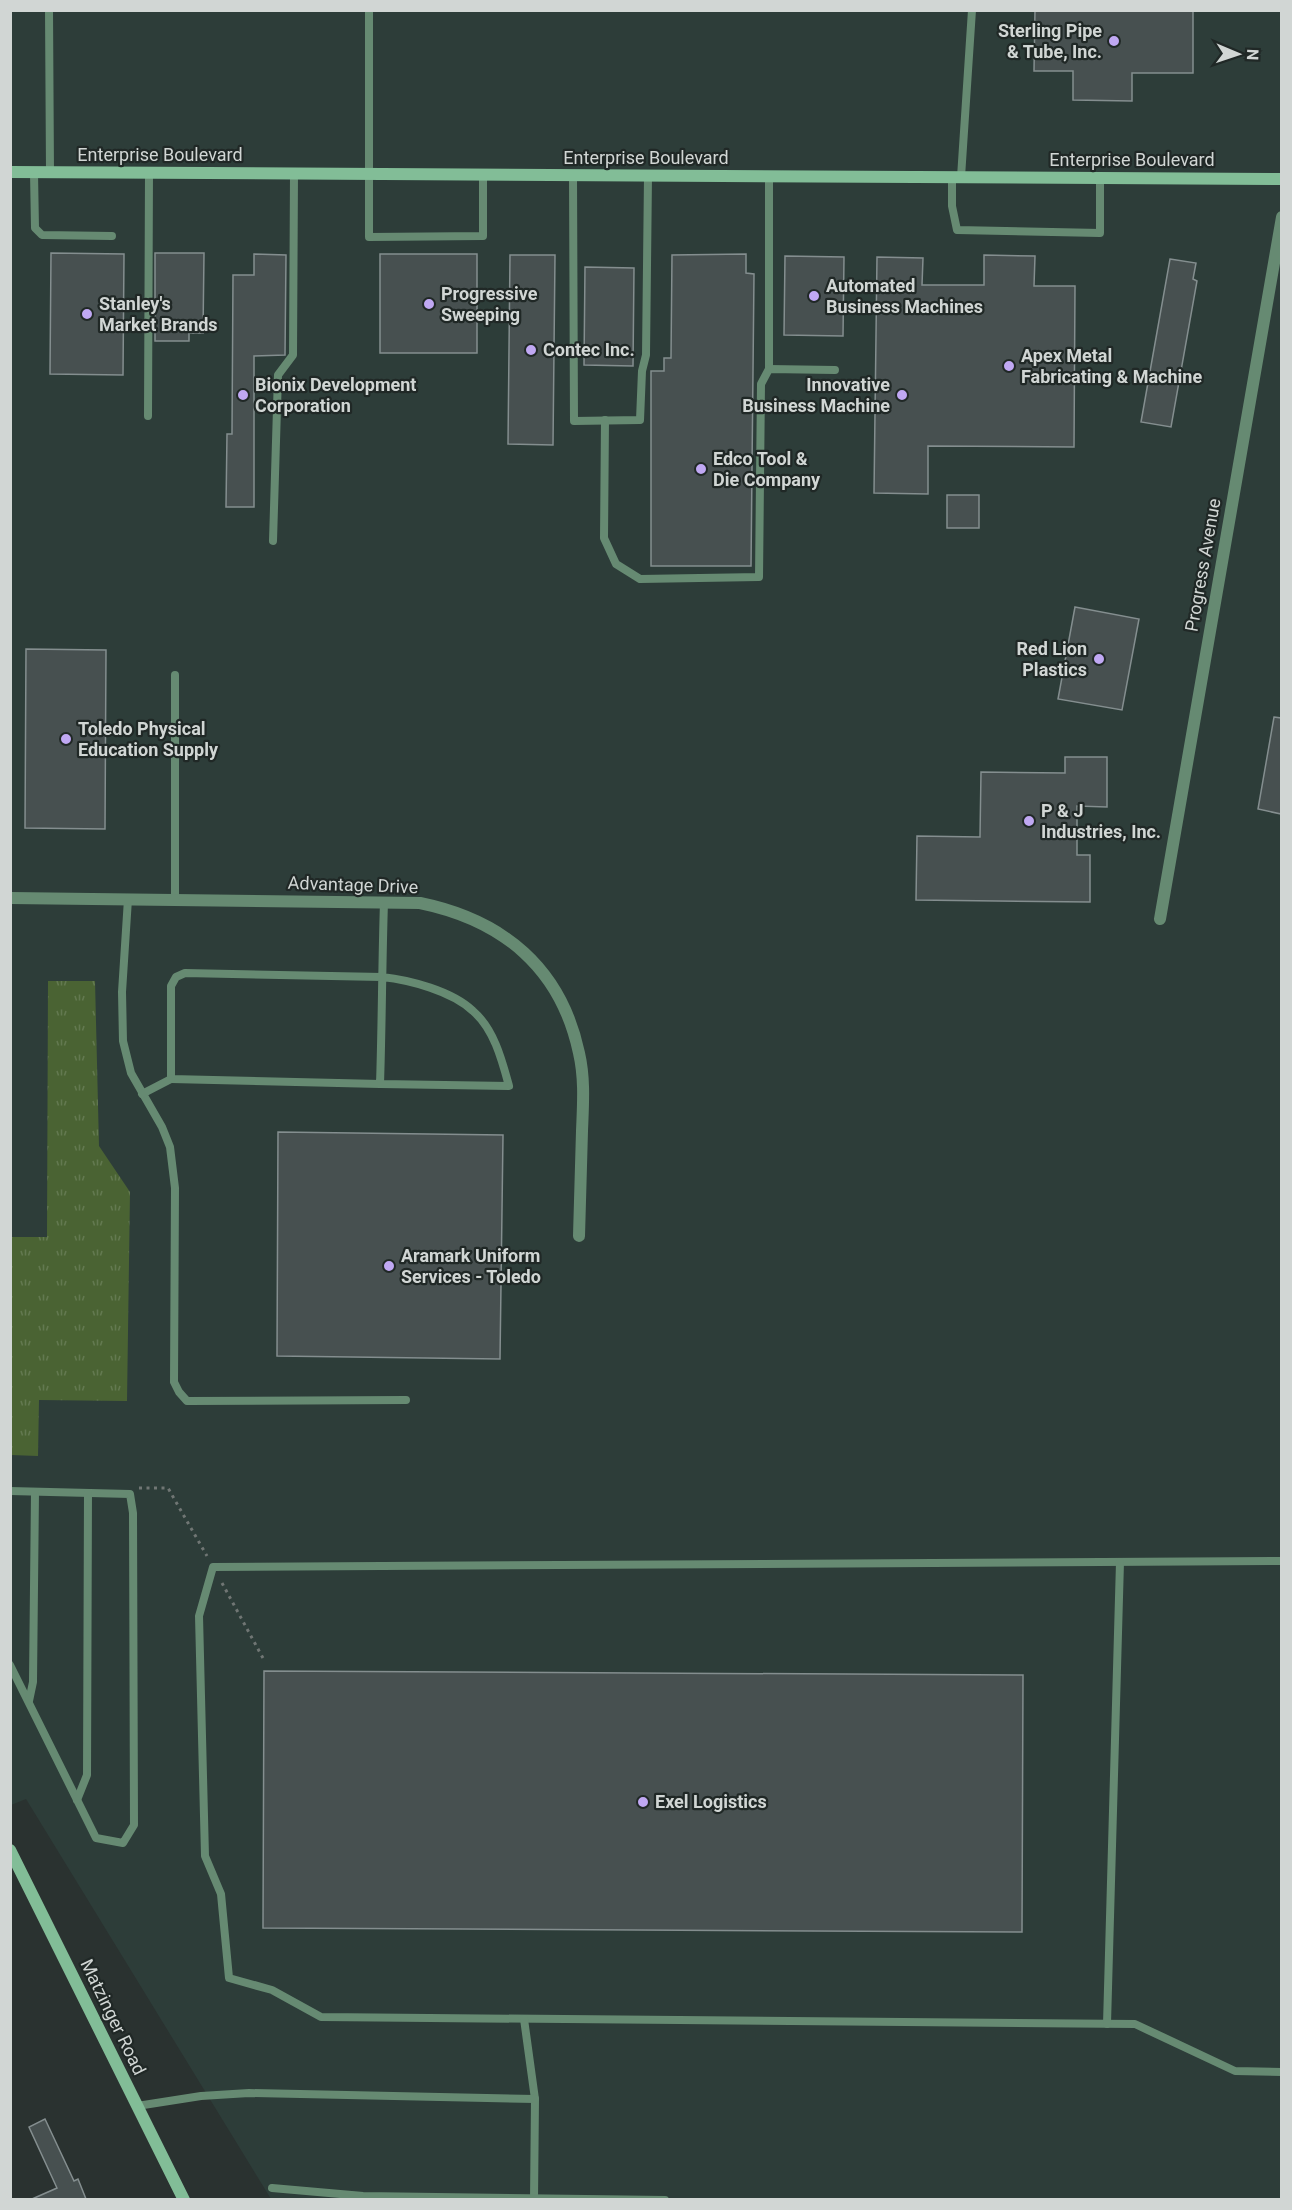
<svg xmlns="http://www.w3.org/2000/svg" width="1292" height="2210" viewBox="0 0 1292 2210" font-family="Roboto,sans-serif">
  <style>
    .built { fill: #2d3d39 }
    .grass { fill: url(#grass-tufts) }
    .building { fill: #475050; stroke: #848e8f; stroke-width: 1.5 }
    .lines { fill: none; stroke-linecap: round; stroke-linejoin: round }
    .path { stroke: #707674; stroke-width: 3; stroke-dasharray: 3 4.5; stroke-linecap: butt }
    .lane { stroke: #668a72; stroke-width: 8 }
    .street { stroke: #668a72; stroke-width: 12 }
    .secondary { stroke: #82bd97; stroke-width: 12 }
    .poi-dot { fill: #c0a8f3; stroke: #202826; stroke-width: 2 }
    .labels { text-anchor: middle; stroke-width: 4.5; stroke-linejoin: round; paint-order: stroke }
    .poi-label { font-size: 18px; font-weight: bold; fill: #d1d6d4; stroke: #202826; text-anchor: start }
    .street-label { font-size: 18px; fill: #d1d6d4; stroke: #202826 }
  </style>
  <defs>
    <pattern id="grass-tufts" width="24" height="20" patternUnits="userSpaceOnUse" patternTransform="scale(1.5)"><rect width="24" height="20" fill="#4a6333"/><path d="M3 7l-1-3M5 7V3M7 7l1-3M15 17l-1-3M17 17v-4M19 17l1-3" fill="none" stroke="#637950"/></pattern>
  </defs>
  <rect width="100%" height="100%" fill="#2a3230"/>
  <!-- built -->
  <path class="built" d="M 11,11 L 1281,11 L 1281,2199 L 271,2199 L 26,1799 L 11,1805 Z"/>
  <!-- grass -->
  <path class="grass" d="M 48,981 L 95,981 L 99,1146 L 130,1192 L 127,1401 L 39,1400 L 38,1456 L 11,1455 L 11,1237 L 47,1237 Z"/>
  <!-- building -->
  <g class="building">
    <path d="M 1035,10 L 1193,10 L 1193,73 L 1132,73 L 1132,101 L 1073,100 L 1073,71 L 1034,71 Z"/>
    <path d="M 51,253 L 124,254 L 123,375 L 50,374 Z"/>
    <path d="M 155,253 L 204,253 L 203,333 L 189,333 L 189,341 L 155,341 Z"/>
    <path d="M 254,254 L 286,255 L 285,355 L 254,356 L 254,507 L 226,507 L 227,434 L 232,434 L 233,275 L 254,275 Z"/>
    <rect x="380" y="254" width="97" height="99"/>
    <path d="M 746,254 L 746,273 L 754,274 L 751,566 L 651,566 L 651,371 L 664,371 L 664,358 L 671,358 L 672,255 Z"/>
    <path d="M 510,255 L 555,255 L 553,445 L 508,444 Z"/>
    <path d="M 984,255 L 1035,256 L 1034,286 L 1075,286 L 1074,447 L 928,446 L 928,494 L 874,493 L 877,257 L 923,258 L 922,285 L 984,285 Z"/>
    <path d="M 785,256 L 844,257 L 843,336 L 784,335 Z"/>
    <path d="M 1170,259 L 1196,263 L 1193,279 L 1197,281 L 1171,427 L 1141,422 Z"/>
    <path d="M 585,267 L 634,268 L 633,366 L 584,365 Z"/>
    <rect x="947" y="495" width="32" height="33"/>
    <path d="M 1075,607 L 1139,619 L 1122,710 L 1058,699 Z"/>
    <path d="M 26,649 L 106,650 L 105,829 L 25,828 Z"/>
    <path d="M 1274,717 L 1281,718 L 1281,814 L 1258,809 Z"/>
    <path d="M 1065,757 L 1107,757 L 1107,807 L 1077,806 L 1077,855 L 1090,855 L 1090,902 L 916,900 L 917,836 L 980,837 L 981,772 L 1065,773 Z"/>
    <path d="M 278,1132 L 503,1135 L 500,1359 L 277,1356 Z"/>
    <path d="M 264,1671 L 1023,1675 L 1022,1932 L 263,1928 Z"/>
    <path d="M 45,2119 L 74,2181 L 78,2179 L 86,2199 L 32,2199 L 57,2188 L 29,2127 Z"/>
  </g>
  <g class="lines">
    <!-- path -->
    <g class="path">
      <path d="M 139,1488 L 168,1488 L 207,1556"/>
      <path d="M 222,1583 L 264,1660"/>
    </g>
    <!-- lane -->
    <g class="lane">
      <path d="M 49,10 L 50,173"/>
      <path d="M 369,10 L 369,237 L 483,236 L 483,175"/>
      <path d="M 34,173 L 35,228 L 42,235 L 112,236"/>
      <path d="M 573,175 L 574,421 L 640,420 L 642,371 L 646,355 L 648,176"/>
      <path d="M 952,177 L 952,206 L 957,230 L 1100,233 L 1100,178"/>
      <path d="M 961,177 L 972,10"/>
      <path d="M 769,369 L 769,176"/>
      <path d="M 148,416 L 149,173"/>
      <path d="M 605,420 L 604,538 L 616,564 L 640,579 L 759,577 L 761,384 L 769,369 L 835,370"/>
      <path d="M 273,541 L 278,375 L 293,355 L 294,174"/>
      <path d="M 128,899 L 122,992 L 123,1041 L 131,1073 L 162,1127 L 170,1147 L 175,1188 L 174,1382 L 179,1392 L 187,1401 L 406,1400"/>
      <path d="M 175,899 L 175,675"/>
      <path d="M 380,1084 L 171,1079 L 171,986 L 176,977 L 185,973 L 382,977 C 410,980 452,991 473,1011 C 494,1029 502,1060 509,1086 L 380,1084 C 382,1024 382,963 384,902"/>
      <path d="M 142,1094 L 171,1079"/>
      <path d="M 10,1491 L 130,1494 L 133,1513 L 134,1825 L 123,1843 L 96,1838 L 10,1665"/>
      <path d="M 1282,1561 L 213,1567 L 199,1616 L 205,1856 L 221,1894 L 229,1978 L 272,1990 L 321,2017 L 1135,2024 L 1235,2071 L 1282,2072"/>
      <path d="M 29,1701 L 33,1682 L 35,1492"/>
      <path d="M 77,1800 L 87,1775 L 88,1493"/>
      <path d="M 524,2019 L 535,2099 L 534,2200"/>
      <path d="M 1107,2024 L 1120,1562"/>
      <path d="M 137,2106 L 201,2096 L 249,2093 L 535,2099"/>
      <path d="M 272,2188 L 363,2196 L 665,2200"/>
    </g>
    <!-- street -->
    <g class="street">
      <path d="M 10,898 L 420,903 C 503,920 561,968 579,1053 C 585,1079 583,1105 582,1131 C 581,1166 580,1201 579,1236"/>
      <path d="M 1160,919 L 1282,217"/>
    </g>
    <!-- secondary -->
    <g class="secondary">
      <path d="M 10,172 L 1282,179"/>
      <path d="M 10,1850 L 184,2200"/>
    </g>
  </g>
  <!-- markers -->
  <g class="poi-dot">
    <circle cx="1114" cy="41" r="6"/>
    <circle cx="814" cy="296" r="6"/>
    <circle cx="429" cy="304" r="6"/>
    <circle cx="87" cy="314" r="6"/>
    <circle cx="531" cy="350" r="6"/>
    <circle cx="1009" cy="366" r="6"/>
    <circle cx="243" cy="395" r="6"/>
    <circle cx="902" cy="395" r="6"/>
    <circle cx="701" cy="469" r="6"/>
    <circle cx="1099" cy="659" r="6"/>
    <circle cx="66" cy="739" r="6"/>
    <circle cx="1029" cy="821" r="6"/>
    <circle cx="389" cy="1266" r="6"/>
    <circle cx="643" cy="1802" r="6"/>
  </g>
  <g class="labels">
    <!-- poi labels -->
    <g class="poi-label">
      <text x="1102" y="37" text-anchor="end">Sterling Pipe<tspan x="1102" dy="21">&amp; Tube, Inc.</tspan></text>
      <text x="826" y="292">Automated<tspan x="826" dy="21">Business Machines</tspan></text>
      <text x="441" y="300">Progressive<tspan x="441" dy="21">Sweeping</tspan></text>
      <text x="99" y="310">Stanley's<tspan x="99" dy="21">Market Brands</tspan></text>
      <text x="543" y="356">Contec Inc.</text>
      <text x="1021" y="362">Apex Metal<tspan x="1021" dy="21">Fabricating &amp; Machine</tspan></text>
      <text x="255" y="391">Bionix Development<tspan x="255" dy="21">Corporation</tspan></text>
      <text x="890" y="391" text-anchor="end">Innovative<tspan x="890" dy="21">Business Machine</tspan></text>
      <text x="713" y="465">Edco Tool &amp;<tspan x="713" dy="21">Die Company</tspan></text>
      <text x="1087" y="655" text-anchor="end">Red Lion<tspan x="1087" dy="21">Plastics</tspan></text>
      <text x="78" y="735">Toledo Physical<tspan x="78" dy="21">Education Supply</tspan></text>
      <text x="1041" y="817">P &amp; J<tspan x="1041" dy="21">Industries, Inc.</tspan></text>
      <text x="401" y="1262">Aramark Uniform<tspan x="401" dy="21">Services - Toledo</tspan></text>
      <text x="655" y="1808">Exel Logistics</text>
    </g>
    <!-- street labels -->
    <g class="street-label">
      <text x="160" y="161">Enterprise Boulevard</text>
      <text x="646" y="164">Enterprise Boulevard</text>
      <text x="1132" y="166">Enterprise Boulevard</text>
      <text transform="translate(1203 565) rotate(-80)" y="6">Progress Avenue</text>
      <text transform="translate(353 885) rotate(2)" y="6">Advantage Drive</text>
      <text transform="translate(113 2017) rotate(64)" y="6">Matzinger Road</text>
    </g>
  </g>
  <!-- border -->
  <rect width="1292" height="2210" fill="none" stroke="#d1d6d4" stroke-width="24"/>
  <!-- north arrow -->
  <g transform="translate(1238 54) rotate(92)" stroke="#202826" stroke-width="4.5" paint-order="stroke">
  <path d="M0-4.5L10 22L0 15L-10 22Z" fill="#d1d6d4"/>
  <text y="-9" font-size="16" font-weight="bold" text-anchor="middle" fill="#d1d6d4">N</text>
  </g>
</svg>
